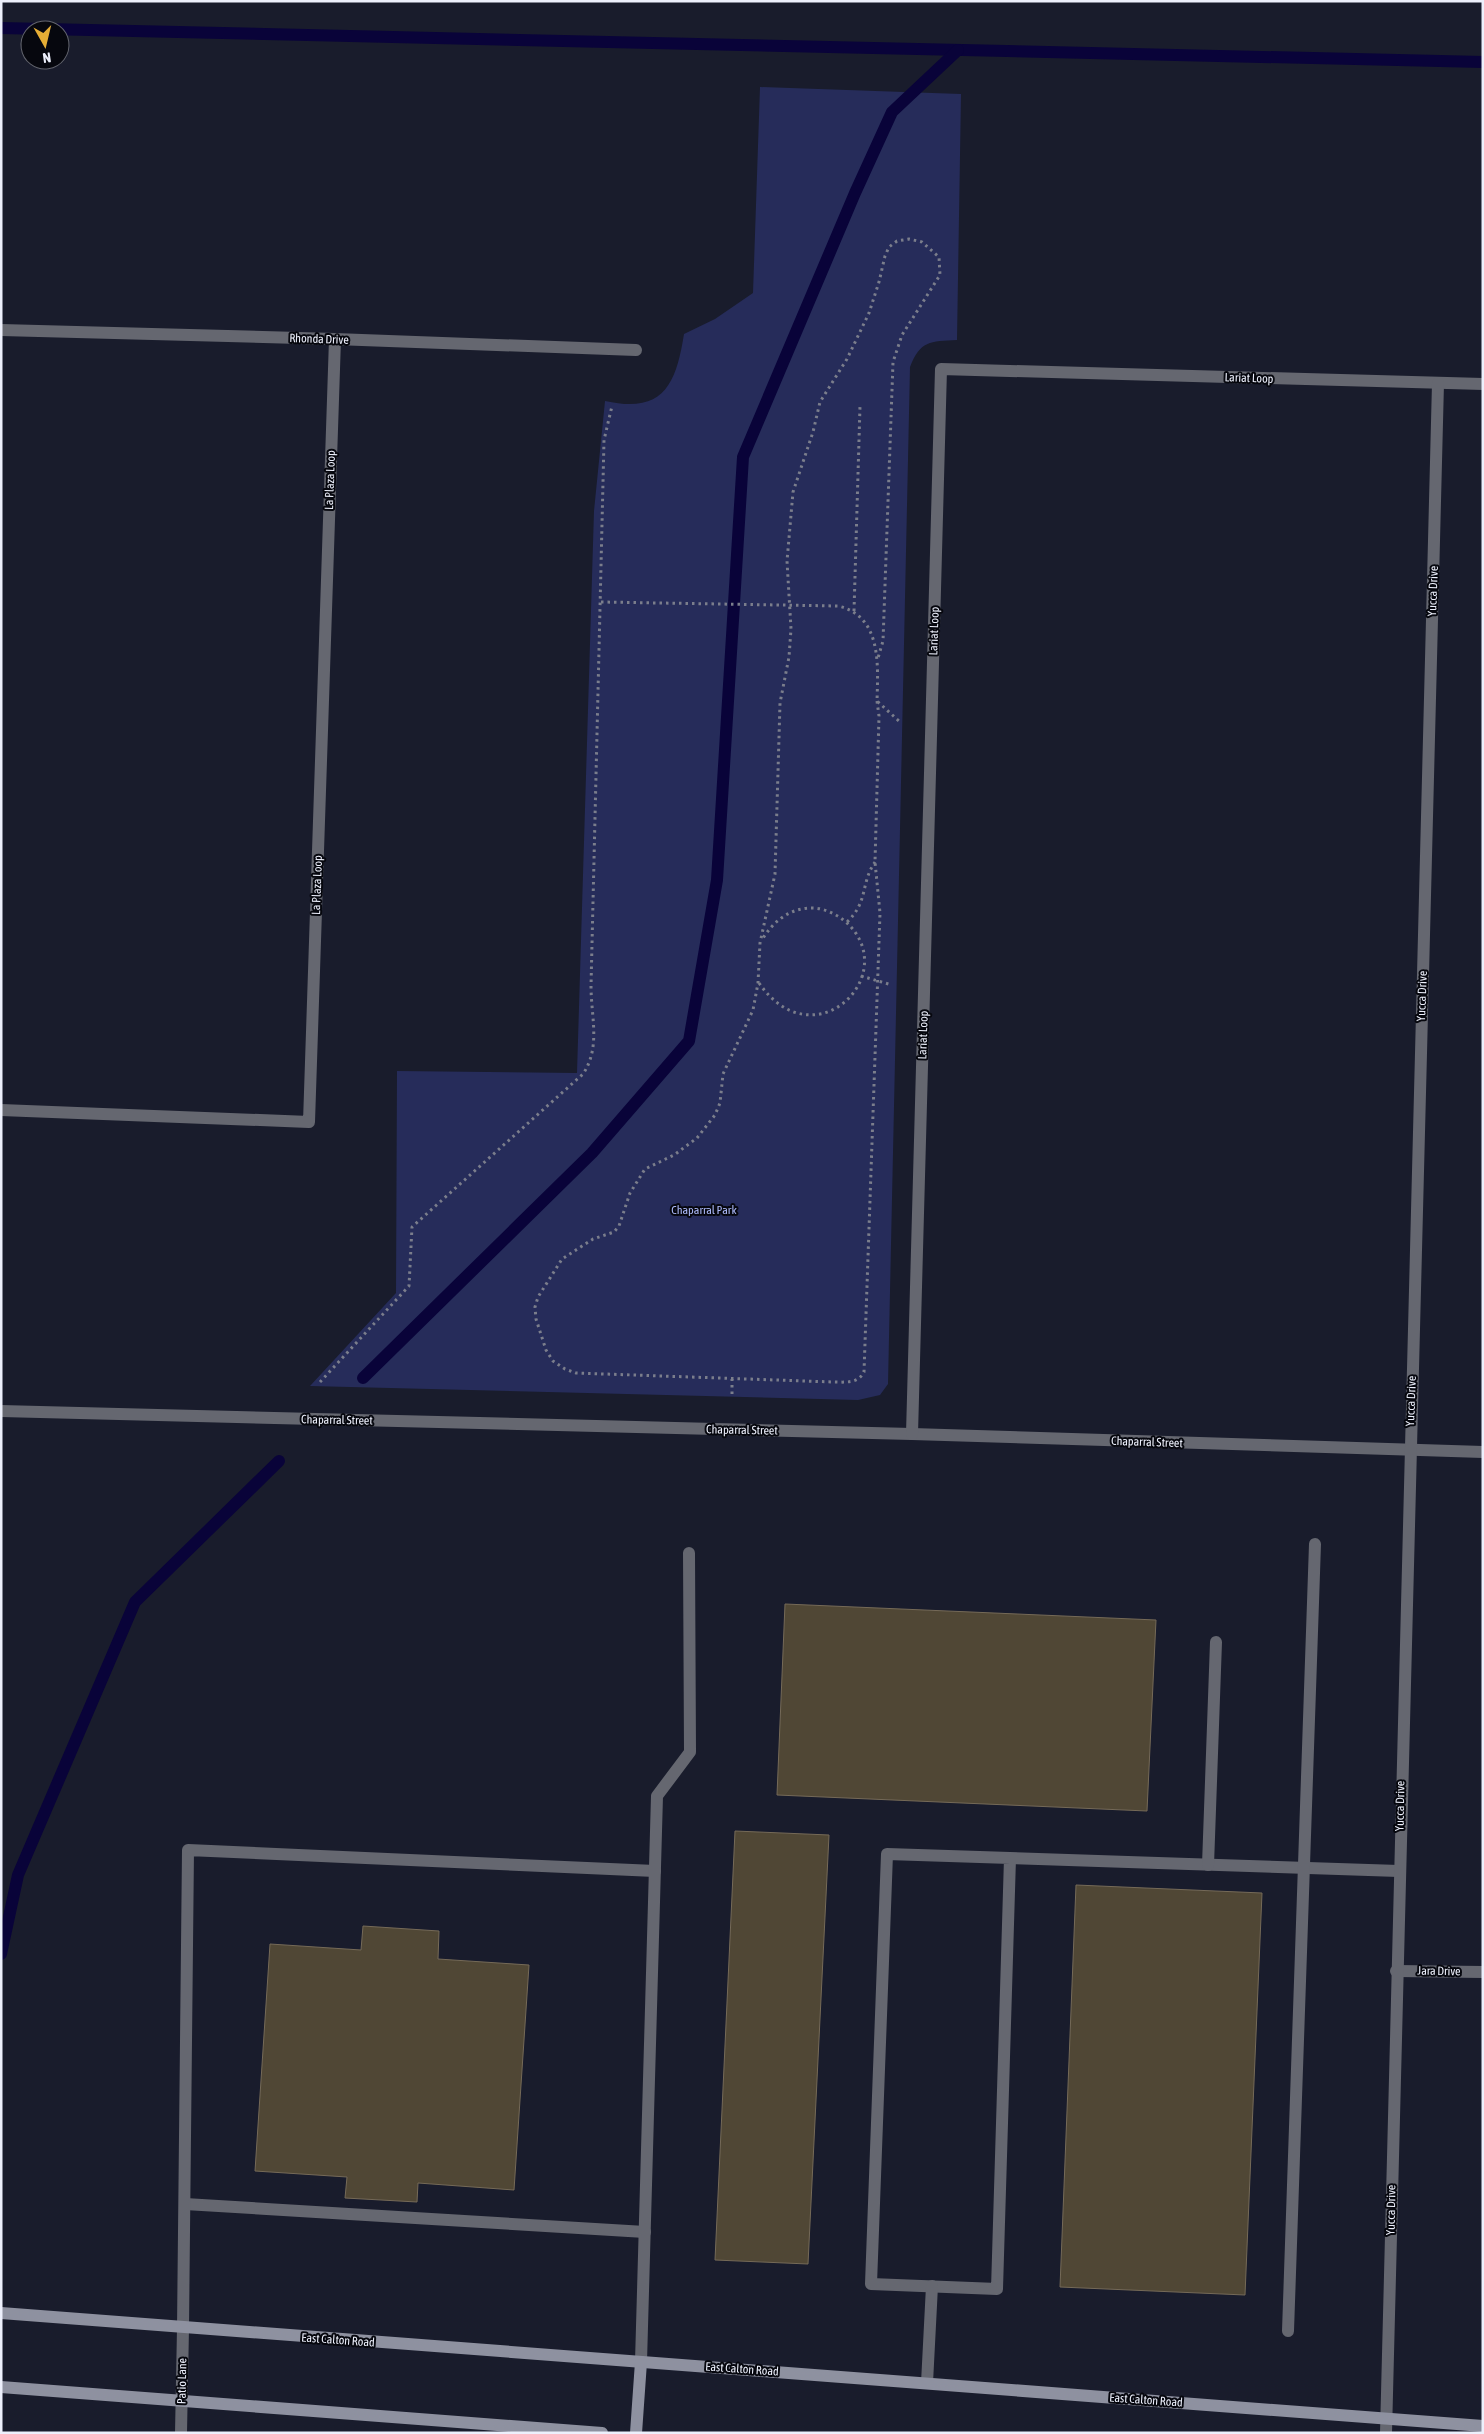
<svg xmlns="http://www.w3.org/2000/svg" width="1484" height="2434" viewBox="0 0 1484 2434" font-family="'Asap Condensed',sans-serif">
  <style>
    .green { fill: #262c5a }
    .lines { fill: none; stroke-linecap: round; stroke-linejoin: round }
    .stream { stroke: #090339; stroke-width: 12 }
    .building { fill: #504735; stroke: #756a58 }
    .path { stroke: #7b7e8c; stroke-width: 3; stroke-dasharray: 2.5 4; stroke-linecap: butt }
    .service { stroke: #656770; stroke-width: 12 }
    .minor { stroke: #656770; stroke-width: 12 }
    .secondary { stroke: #8e91a0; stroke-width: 12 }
    .labels { text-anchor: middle; stroke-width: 4; stroke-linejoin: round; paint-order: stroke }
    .street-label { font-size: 12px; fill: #edf0fc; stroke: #06070e }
    .park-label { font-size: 12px; fill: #adbafa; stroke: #06070e }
  </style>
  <rect width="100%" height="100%" fill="#191c2c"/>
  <!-- green -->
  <path class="green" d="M 760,87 L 961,94 L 957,340 C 930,341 920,341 910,367 L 888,1384 L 880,1395 L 858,1400 L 310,1386 L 396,1293 L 397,1071 L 577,1073 L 594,511 L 605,401 C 663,414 676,385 684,334 L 715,319 L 753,293 Z"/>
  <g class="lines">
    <!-- stream -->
    <g class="stream">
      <path d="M 1,28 L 1483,62"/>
      <path d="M 363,1378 L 592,1153 L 689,1041 L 717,880 L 743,457 L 855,193 L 892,112 L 958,50"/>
      <path d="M 1,1954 L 18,1875 L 135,1602 L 279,1461"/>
    </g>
  </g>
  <!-- building -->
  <g class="building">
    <path d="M 785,1604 L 1156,1620 L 1147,1811 L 777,1795 Z"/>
    <path d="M 735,1831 L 829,1835 L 808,2264 L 715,2260 Z"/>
    <path d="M 1076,1885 L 1262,1893 L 1245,2295 L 1060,2287 Z"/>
    <path d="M 363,1926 L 439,1931 L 438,1959 L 529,1965 L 514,2190 L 418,2183 L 417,2202 L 345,2198 L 347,2177 L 255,2171 L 270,1944 L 361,1950 Z"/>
  </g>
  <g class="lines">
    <!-- path -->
    <g class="path">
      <path d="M 601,602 L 838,606 C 882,616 878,665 877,701 L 900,722"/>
      <path d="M 854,611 L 860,406"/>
      <path d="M 877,701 L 879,716 L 875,862 L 880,913 L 864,1372 C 858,1384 845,1382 833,1382 L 576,1373 L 565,1369 L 553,1361 L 546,1350 L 536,1319 L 535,1307 L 538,1297 L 562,1259 L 593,1239 L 614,1232 L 619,1226 L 630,1193 L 645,1169 L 674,1155 L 697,1138 L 715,1115 L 720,1103 L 723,1074 L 753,1010 L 758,983 L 760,943 L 775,874 L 780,703 L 789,657 L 791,629 L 787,561 L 793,492 L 813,432 L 820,402 L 847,359 L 869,313 L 879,282 L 885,256 L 889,247 L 897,241 L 909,239 L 922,242 L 939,257 L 940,275 L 902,335 L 893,362 L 883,641 L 878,658"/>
      <path d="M 847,922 C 869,901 860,884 875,862"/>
      <path d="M 861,976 L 892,985"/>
      <path d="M 759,983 C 812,1060 898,980 851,927 C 842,917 828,909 814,908 C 791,907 773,921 762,940"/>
      <path d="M 320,1382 L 409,1286 L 412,1227 L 583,1074 C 601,1047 591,1017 591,986 L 604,440 L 612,406"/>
      <path d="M 732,1394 L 732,1379"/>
    </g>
    <!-- service -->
    <g class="service">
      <path d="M 1010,1858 L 997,2289 L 871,2284 L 887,1854 C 1058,1860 1228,1865 1399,1871"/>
      <path d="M 1208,1865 L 1216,1642"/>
      <path d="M 185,2204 L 645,2232"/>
      <path d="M 183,2328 L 188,1850 L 655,1871"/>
      <path d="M 1288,2331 L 1315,1544"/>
      <path d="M 641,2362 L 657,1796 L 690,1752 L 689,1553"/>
      <path d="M 927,2383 L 932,2286"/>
    </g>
    <!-- minor -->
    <g class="minor">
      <path d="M 1,330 L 335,339 L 636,350"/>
      <path d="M 1,1110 L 309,1122 L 335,339"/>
      <path d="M 1,1411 L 912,1434 L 1483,1452"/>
      <path d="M 912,1434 L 941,369 L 1483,384"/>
      <path d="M 1396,1971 L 1483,1972"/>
      <path d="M 181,2433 L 183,2328"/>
      <path d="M 1386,2433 L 1438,383"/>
    </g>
    <!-- secondary -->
    <g class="secondary">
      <path d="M 1,2313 L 1483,2426"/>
      <path d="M 1,2387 L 602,2433"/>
      <path d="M 636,2433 L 641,2362"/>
    </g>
  </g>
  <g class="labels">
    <!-- street labels -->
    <g class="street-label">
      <text transform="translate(319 339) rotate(2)" y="4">Rhonda Drive</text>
      <text transform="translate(1249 378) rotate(2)" y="4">Lariat Loop</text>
      <text transform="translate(330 480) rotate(-88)" y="4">La Plaza Loop</text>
      <text transform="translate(1433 591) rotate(-88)" y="4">Yucca Drive</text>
      <text transform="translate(934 631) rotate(-88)" y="4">Lariat Loop</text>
      <text transform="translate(317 885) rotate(-88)" y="4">La Plaza Loop</text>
      <text transform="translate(1422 996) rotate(-88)" y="4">Yucca Drive</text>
      <text transform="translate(923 1035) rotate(-88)" y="4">Lariat Loop</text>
      <text transform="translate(1411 1401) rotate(-88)" y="4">Yucca Drive</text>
      <text transform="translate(337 1420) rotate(1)" y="4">Chaparral Street</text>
      <text transform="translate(742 1430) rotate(1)" y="4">Chaparral Street</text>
      <text transform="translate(1147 1442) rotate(2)" y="4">Chaparral Street</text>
      <text transform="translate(1400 1806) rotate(-89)" y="4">Yucca Drive</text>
      <text transform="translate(1439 1971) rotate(1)" y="4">Jara Drive</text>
      <text transform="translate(1391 2210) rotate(-89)" y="4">Yucca Drive</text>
      <text transform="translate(338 2340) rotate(4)" y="4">East Calton Road</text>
      <text transform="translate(742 2369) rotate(4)" y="4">East Calton Road</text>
      <text transform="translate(182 2381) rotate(-89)" y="4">Patio Lane</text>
      <text transform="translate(1146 2400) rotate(4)" y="4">East Calton Road</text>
    </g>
    <!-- park labels -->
    <g class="park-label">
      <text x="704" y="1214">Chaparral Park</text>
    </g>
  </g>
  <!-- border -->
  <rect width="1484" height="2434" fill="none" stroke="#edf0fc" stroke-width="5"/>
  <!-- north arrow -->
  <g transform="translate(45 45) rotate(172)"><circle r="24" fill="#06070e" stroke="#62646d"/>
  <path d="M0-4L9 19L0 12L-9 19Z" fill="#e5ad35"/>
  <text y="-8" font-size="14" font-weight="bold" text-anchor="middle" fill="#edf0fc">N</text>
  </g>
</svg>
